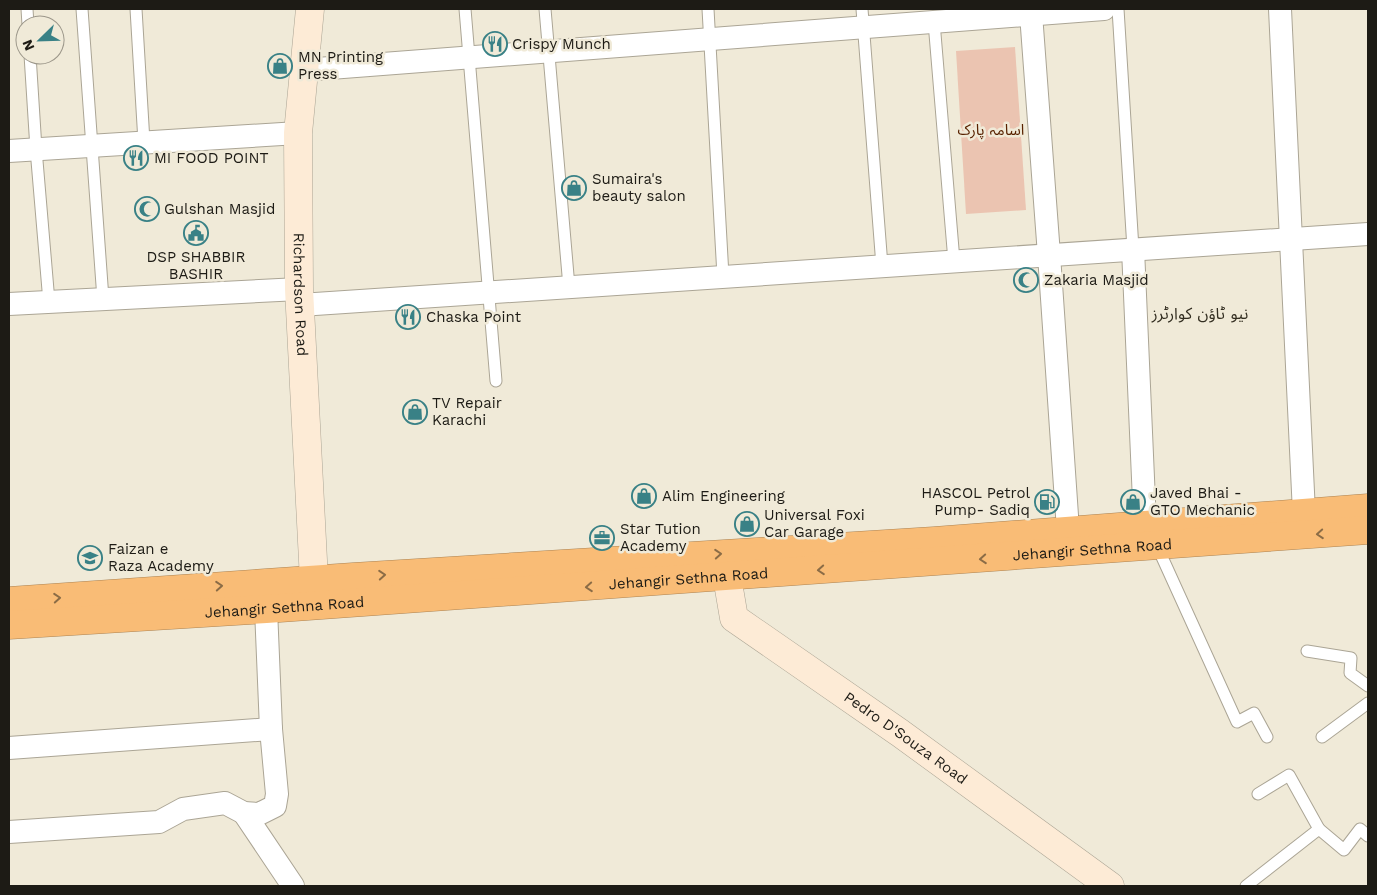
<svg xmlns="http://www.w3.org/2000/svg" width="1377" height="895" viewBox="0 0 1377 895" font-family="'Work Sans','Noto Sans Arabic',sans-serif">
  <style>
    .green { fill: #ebc4b1 }
    .lines { fill: none; stroke-linecap: round; stroke-linejoin: round }
    .lane-casing { stroke: #aba595; stroke-width: 13 }
    .street-casing { stroke: #aba595; stroke-width: 24 }
    .secondary-casing { stroke: #aba595; stroke-width: 29 }
    .highway-casing { stroke: #ac8454; stroke-width: 29 }
    .lane { stroke: #fff; stroke-width: 11 }
    .street { stroke: #fff; stroke-width: 22 }
    .secondary { stroke: #fdebd6; stroke-width: 28 }
    .highway { stroke: #f9bc76; stroke-width: 28 }
    .oneway { stroke: #8b6c46 }
    .labels { text-anchor: middle; stroke-width: 5; stroke-linejoin: round; paint-order: stroke }
    .poi-label { font-size: 15px; fill: #1d1b15; stroke: #f0ead8; text-anchor: start }
    .park-label { font-size: 15px; fill: #582200; stroke: #f0ead8 }
    .street-label { font-size: 15px; fill: #1d1b15; stroke: #f0ead8 }
    .neighbourhood-label { font-size: 16px; fill: #332e21; stroke: #f0ead8 }
  </style>
  <rect width="100%" height="100%" fill="#f0ead8"/>
  <!-- green -->
  <path class="green" d="M 1015,47 L 1026,210 L 966,214 L 956,51 Z"/>
  <g class="lines">
    <defs>
      <g id="lane">
        <path d="M 27,9 L 28,25"/>
        <path d="M 82,9 L 103,299"/>
        <path d="M 136,9 L 144,142"/>
        <path d="M 465,9 L 496,381"/>
        <path d="M 545,9 L 569,287"/>
        <path d="M 708,9 L 723,276"/>
        <path d="M 862,9 L 882,266"/>
        <path d="M 1118,9 L 1133,249"/>
        <path d="M 934,22 L 954,261"/>
        <path d="M 30,55 L 36,149 L 49,302"/>
        <path d="M 1157,546 L 1237,722 L 1254,713 L 1267,737"/>
        <path d="M 1307,651 L 1351,658 L 1350,673 L 1368,686"/>
        <path d="M 1322,737 L 1368,703"/>
        <path d="M 1258,794 L 1289,775 L 1319,829"/>
        <path d="M 1246,886 L 1319,829 L 1344,850 L 1360,829 L 1368,836"/>
      </g>
      <g id="street">
        <path d="M 1280,9 L 1304,513"/>
        <path d="M 1031,14 L 1049,255 L 1068,530"/>
        <path d="M 304,70 L 1104,9"/>
        <path d="M 9,151 L 298,133"/>
        <path d="M 1133,249 L 1145,524"/>
        <path d="M 9,304 L 299,289"/>
        <path d="M 300,305 L 1368,234"/>
        <path d="M 9,748 L 271,729"/>
        <path d="M 244,813 L 293,886"/>
        <path d="M 9,832 L 159,822 L 183,809 L 225,803 L 244,813 L 259,814 L 275,806 L 277,794 L 271,729 L 266,609"/>
      </g>
      <g id="secondary">
        <path id="s1" d="M 310,9 L 298,133 L 299,289 L 314,580"/>
        <path id="s2" d="M 727,577 L 734,618 L 900,733 L 1110,886"/>
      </g>
      <g id="highway">
        <path d="M 9,601 L 353,577 L 934,541 L 1368,508"/>
        <path id="s3" d="M 9,625 L 266,609 L 1368,530"/>
      </g>
    </defs>
    <!-- lane casing -->
    <use href="#lane" class="lane-casing"/>
    <!-- street casing -->
    <use href="#street" class="street-casing"/>
    <!-- secondary casing -->
    <use href="#secondary" class="secondary-casing"/>
    <!-- highway casing -->
    <use href="#highway" class="highway-casing"/>
    <!-- lane -->
    <use href="#lane" class="lane"/>
    <!-- street -->
    <use href="#street" class="street"/>
    <!-- secondary -->
    <use href="#secondary" class="secondary"/>
    <!-- highway -->
    <use href="#highway" class="highway"/>
  </g>
  <!-- one-way arrows -->
  <defs><path id="oneway-chevron" d="M-2-3.5L2.5 0L-2 3.5" fill="none" stroke-width="1.6" stroke-linecap="round" stroke-linejoin="round" transform="scale(1.25)"/></defs>
  <g class="oneway">
    <use href="#oneway-chevron" transform="translate(1320 534) rotate(176)"/>
    <use href="#oneway-chevron" transform="translate(718 554) rotate(-4)"/>
    <use href="#oneway-chevron" transform="translate(983 559) rotate(176)"/>
    <use href="#oneway-chevron" transform="translate(821 570) rotate(176)"/>
    <use href="#oneway-chevron" transform="translate(382 575) rotate(-4)"/>
    <use href="#oneway-chevron" transform="translate(219 586) rotate(-4)"/>
    <use href="#oneway-chevron" transform="translate(589 587) rotate(176)"/>
    <use href="#oneway-chevron" transform="translate(57 598) rotate(-4)"/>
  </g>
  <!-- icons -->
  <defs>
    <symbol id="restaurant-ring" viewBox="-11 -11 22 22"><circle r="9.5" fill="#f0ead8" stroke="#398186" stroke-width="1.5"/><path d="M-5-6h1v4h1v-4h1v4h1v-4h1v5L-1.5 .5V6h-2V.5L-5-1ZM5-6V6H3V1.5H1.5Q1.5-4 5-6Z" fill="#398186"/></symbol>
    <symbol id="shop-ring" viewBox="-11 -11 22 22"><circle r="9.5" fill="#f0ead8" stroke="#398186" stroke-width="1.5"/><path d="M-5-2.5h2.3a2.7 3.5 0 0 1 5.4 0H5L5.5 6h-11ZM-1.5-2.5h3a1.5 2.3 0 0 0-3 0Z" fill="#398186"/></symbol>
    <symbol id="mosque-ring" viewBox="-11 -11 22 22"><circle r="9.5" fill="#f0ead8" stroke="#398186" stroke-width="1.5"/><path d="M3.5-4.9A6 6 0 1 0 3.5 4.9A5 5 0 1 1 3.5-4.9Z" fill="#398186"/></symbol>
    <symbol id="civic-ring" viewBox="-11 -11 22 22"><circle r="9.5" fill="#f0ead8" stroke="#398186" stroke-width="1.5"/><path d="M-.6-6.5H3V-4.5H.6V-3L4-1V1h2V6H-6V1h2V-1L-.6-3ZM-1.2 2.5V6h2.4V2.5Z" fill="#398186"/></symbol>
    <symbol id="fuel-ring" viewBox="-11 -11 22 22"><circle r="9.5" fill="#f0ead8" stroke="#398186" stroke-width="1.5"/><path d="M-5.5-6h7V0h2V4h1.3V-2.5L3-4.5l.8-.8L6-3V5H2.5V1h-1V6h-7ZM-4.2-4.7v3.2H.2V-4.7Z" fill="#398186"/></symbol>
    <symbol id="office-ring" viewBox="-11 -11 22 22"><circle r="9.5" fill="#f0ead8" stroke="#398186" stroke-width="1.5"/><path d="M-6-3h4V-5.5h4V-3h4V5H-6ZM-1-4.5V-3h2v-1.5ZM-6 0V1H6V0Z" fill="#398186"/></symbol>
    <symbol id="university-ring" viewBox="-11 -11 22 22"><circle r="9.5" fill="#f0ead8" stroke="#398186" stroke-width="1.5"/><path d="M0-5L7-2L0 1L-7-2ZM-4 1L0 2.5L4 1V4Q0 6-4 4Z" fill="#398186"/></symbol>
  </defs>
  <g fill-rule="evenodd">
    <use href="#restaurant-ring" x="481" y="30" width="28" height="28"/>
    <use href="#shop-ring" x="266" y="52" width="28" height="28"/>
    <use href="#restaurant-ring" x="122" y="144" width="28" height="28"/>
    <use href="#shop-ring" x="560" y="174" width="28" height="28"/>
    <use href="#mosque-ring" x="133" y="195" width="28" height="28"/>
    <use href="#civic-ring" x="182" y="219" width="28" height="28"/>
    <use href="#mosque-ring" x="1012" y="266" width="28" height="28"/>
    <use href="#restaurant-ring" x="394" y="303" width="28" height="28"/>
    <use href="#shop-ring" x="401" y="398" width="28" height="28"/>
    <use href="#shop-ring" x="630" y="482" width="28" height="28"/>
    <use href="#fuel-ring" x="1033" y="488" width="28" height="28"/>
    <use href="#shop-ring" x="1119" y="488" width="28" height="28"/>
    <use href="#shop-ring" x="733" y="510" width="28" height="28"/>
    <use href="#office-ring" x="588" y="524" width="28" height="28"/>
    <use href="#university-ring" x="76" y="544" width="28" height="28"/>
  </g>
  <g class="labels">
    <!-- poi labels -->
    <g class="poi-label">
      <text x="512" y="49">Crispy Munch</text>
      <text x="298" y="62">MN Printing<tspan x="298" dy="17">Press</tspan></text>
      <text x="154" y="163">MI FOOD POINT</text>
      <text x="592" y="184">Sumaira's<tspan x="592" dy="17">beauty salon</tspan></text>
      <text x="164" y="214">Gulshan Masjid</text>
      <text x="196" y="262" text-anchor="middle">DSP SHABBIR<tspan x="196" dy="17">BASHIR</tspan></text>
      <text x="1044" y="285">Zakaria Masjid</text>
      <text x="426" y="322">Chaska Point</text>
      <text x="432" y="408">TV Repair<tspan x="432" dy="17">Karachi</tspan></text>
      <text x="1030" y="498" text-anchor="end">HASCOL Petrol<tspan x="1030" dy="17">Pump- Sadiq</tspan></text>
      <text x="1150" y="498">Javed Bhai -<tspan x="1150" dy="17">GTO Mechanic</tspan></text>
      <text x="662" y="501">Alim Engineering</text>
      <text x="764" y="520">Universal Foxi<tspan x="764" dy="17">Car Garage</tspan></text>
      <text x="620" y="534">Star Tution<tspan x="620" dy="17">Academy</tspan></text>
      <text x="108" y="554">Faizan e<tspan x="108" dy="17">Raza Academy</tspan></text>
    </g>
    <!-- park labels -->
    <g class="park-label">
      <text x="991" y="135">اسامہ پارک</text>
    </g>
    <!-- street labels -->
    <g class="street-label">
      <text dy="5" stroke="none"><textPath href="#s1" startOffset="286">Richardson Road</textPath></text>
      <text dy="5" stroke="none"><textPath href="#s3" startOffset="1086">Jehangir Sethna Road</textPath></text>
      <text dy="5" stroke="none"><textPath href="#s3" startOffset="681">Jehangir Sethna Road</textPath></text>
      <text dy="5" stroke="none"><textPath href="#s3" startOffset="276">Jehangir Sethna Road</textPath></text>
      <text dy="5" stroke="none"><textPath href="#s2" startOffset="251">Pedro D'Souza Road</textPath></text>
    </g>
    <!-- neighbourhood labels -->
    <g class="neighbourhood-label">
      <text x="1200" y="319">نیو ٹاؤن کوارٹرز</text>
    </g>
  </g>
  <!-- border -->
  <rect width="1377" height="895" fill="none" stroke="#1d1b15" stroke-width="20"/>
  <!-- north arrow -->
  <g transform="translate(40 40) rotate(247)"><circle r="24" fill="#f0ead8" stroke="#9c978a"/>
  <path d="M0-4L9 19L0 12L-9 19Z" fill="#398186"/>
  <text y="-8" font-size="14" font-weight="bold" text-anchor="middle" fill="#1d1b15">N</text>
  </g>
</svg>
